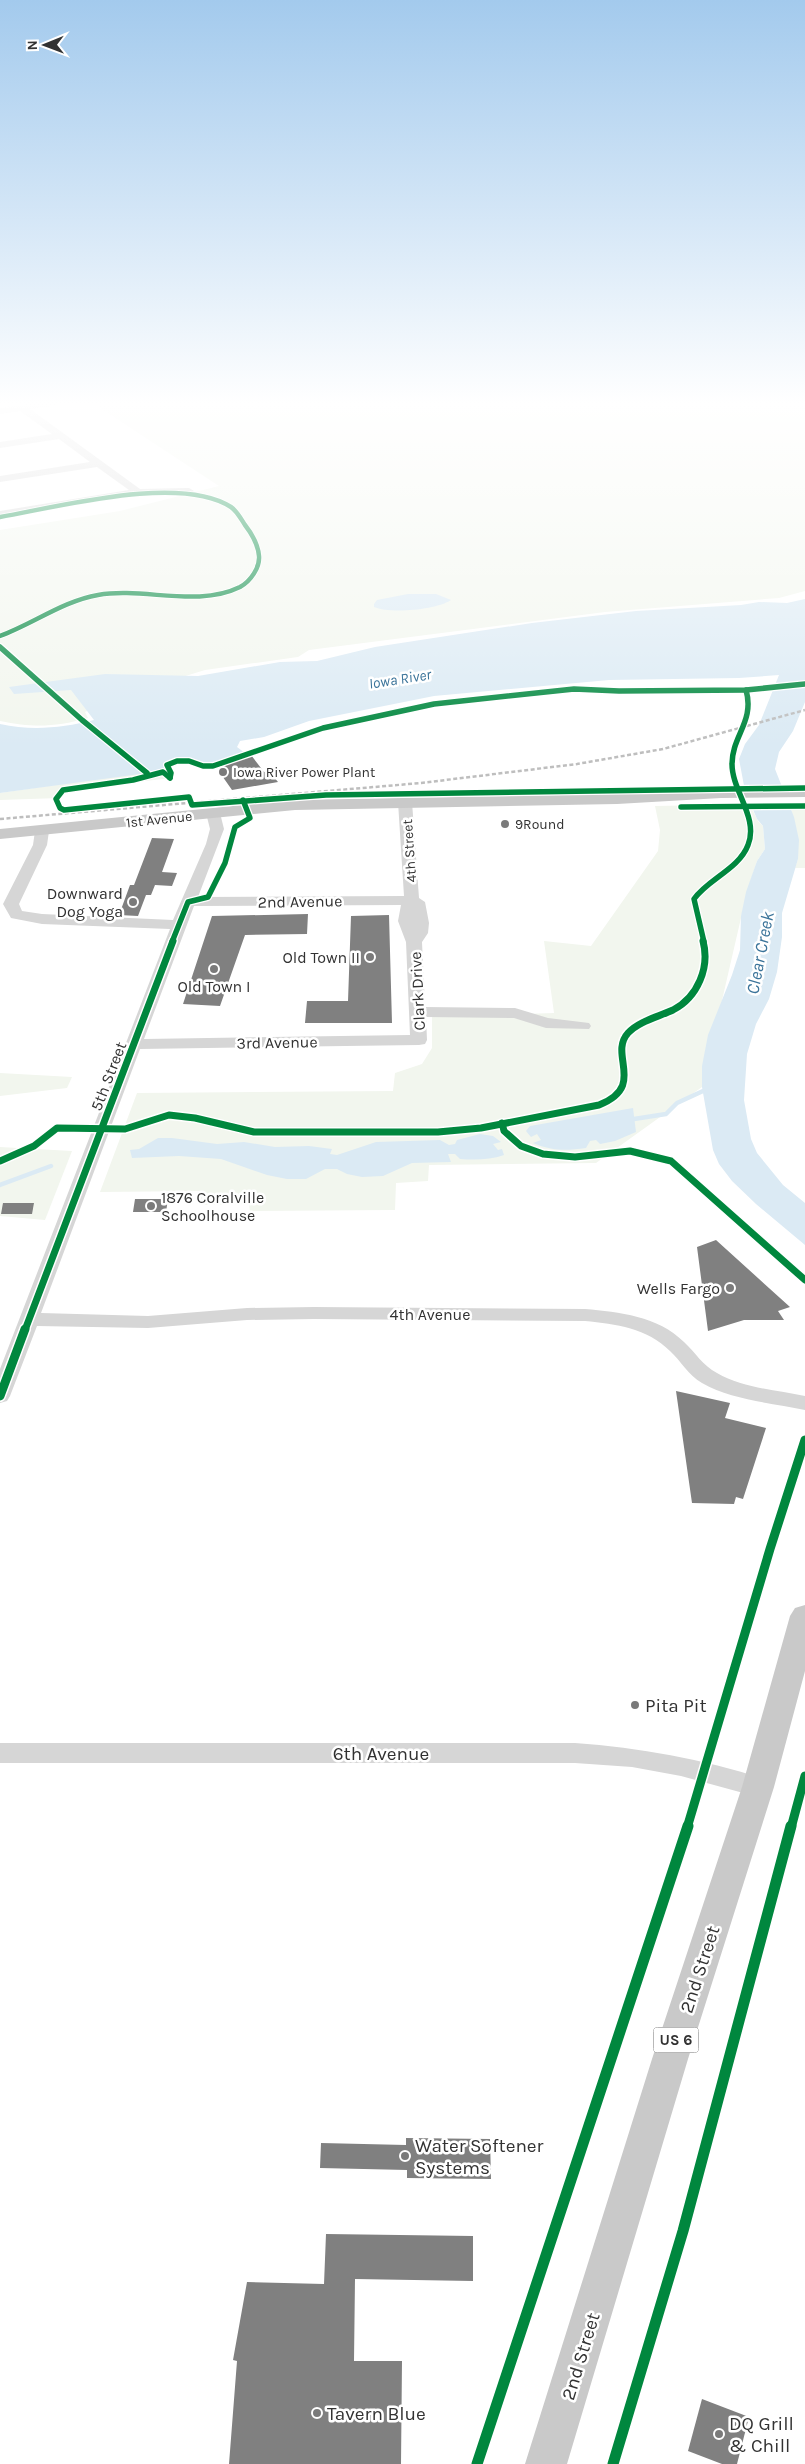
<svg xmlns="http://www.w3.org/2000/svg" width="805" height="2464" viewBox="0 0 805 2464" font-family="Karla,sans-serif">
  <style>
    .green { fill: #f2f6ee }
    .water { fill: #dbeaf4 }
    .pier { fill: #fff }
    .lines { fill: none; stroke-linecap: round; stroke-linejoin: round }
    .stream { stroke: #dbeaf4; stroke-width: 4.5 }
    .building { fill: #808080 }
    .minor { fill: #d6d6d6; fill-rule: evenodd }
    .major { fill: #c9c9c9; fill-rule: evenodd }
    .rail { stroke: #bebebe; stroke-width: 2.5; stroke-dasharray: 4 2.5; stroke-linecap: butt }
    .cycleway-far4-casing { stroke: #fff; stroke-width: 6 }
    .cycleway-far3-casing { stroke: #fff; stroke-width: 8 }
    .cycleway-far2-casing { stroke: #fff; stroke-width: 10 }
    .cycleway-far1-casing { stroke: #fff; stroke-width: 12 }
    .cycleway-casing { stroke: #fff; stroke-width: 14 }
    .cycleway-far4 { stroke: #00873e; stroke-width: 4.5 }
    .cycleway-far3 { stroke: #00873e; stroke-width: 5.5 }
    .cycleway-far2 { stroke: #00873e; stroke-width: 7 }
    .cycleway-far1 { stroke: #00873e; stroke-width: 9 }
    .cycleway { stroke: #00873e; stroke-width: 11 }
    .poi-dot { fill: #7a7a7a; stroke: #fff; stroke-width: 2 }
    .labels { text-anchor: middle; stroke-width: 5; stroke-linejoin: round; paint-order: stroke }
    .far-poi-label { font-size: 14px; fill: #323232; stroke: #fff; text-anchor: start }
    .far-street-label { font-size: 14px; fill: #323232; stroke: #fff }
    .far-water-label { font-size: 15px; font-style: italic; fill: #3a7399; stroke: #fff }
    .shield { fill: #fff; stroke: #707070; stroke-width: 1 }
    .shield-label { font-size: 15px; font-weight: bold; fill: #323232 }
    .poi-label { font-size: 16px; fill: #323232; stroke: #fff; text-anchor: end }
    .street-label { font-size: 16px; fill: #323232; stroke: #fff }
    .water-label { font-size: 18px; font-style: italic; fill: #3a7399; stroke: #fff }
    .near-poi-label { font-size: 19px; fill: #323232; stroke: #fff; text-anchor: start }
    .near-street-label { font-size: 19px; fill: #323232; stroke: #fff }
  </style>
  <rect width="100%" height="100%" fill="#fff"/>
  <!-- green -->
  <g class="green">
    <path d="M 91,402 L 805,402 L 805,591 L 779,598 L 605,612 L 309,650 L 298,657 L 205,670 L 123,695 L 85,712 L 88,718 C 55,727 34,728 0,721 L 0,530 L 120,511 L 219,486 Z"/>
    <path d="M 164,769 L 173,778 L 70,789 L 60,798 L 0,800 L 0,793 Z"/>
    <path d="M 710,805 L 725,806 L 726,809 L 752,809 L 758,821 L 763,826 L 765,849 L 757,861 L 747,892 L 702,1087 L 596,1163 L 429,1165 L 428,1181 L 396,1183 L 395,1210 L 250,1211 L 249,1204 L 199,1205 L 202,1191 L 100,1192 L 137,1093 L 393,1091 L 395,1073 L 422,1064 L 432,1048 L 432,1017 L 554,1013 L 544,941 L 591,946 L 658,851 L 660,830 L 655,806 Z"/>
    <path d="M 800,805 L 805,805 L 805,868 L 795,868 L 798,859 L 791,808 L 801,808 Z"/>
    <path d="M 0,1073 L 72,1077 L 67,1088 L 0,1096 Z"/>
    <path d="M 0,1147 L 72,1151 L 45,1220 L 0,1216 Z"/>
  </g>
  <!-- water -->
  <g class="water">
    <path d="M 408,594 L 436,594 L 451,600 C 436,610 390,614 374,607 L 374,604 L 377,600 Z"/>
    <path d="M 805,599 L 805,702 L 793,731 L 779,752 L 775,769 L 794,817 L 799,840 L 798,859 L 782,913 L 782,937 L 777,972 L 769,999 L 756,1024 L 747,1054 L 744,1100 L 751,1139 L 757,1153 L 783,1185 L 805,1203 L 805,1245 L 756,1204 L 732,1181 L 719,1164 L 713,1150 L 702,1087 L 702,1066 L 708,1035 L 732,975 L 740,950 L 741,916 L 746,892 L 757,861 L 765,849 L 763,826 L 757,819 L 745,791 L 739,759 L 745,744 L 759,725 L 779,675 L 739,678 L 609,680 L 434,696 L 309,721 L 264,737 L 240,741 L 237,747 L 245,753 L 211,765 L 181,764 L 140,774 L 0,793 L 0,724 C 32,731 62,728 94,720 L 71,690 L 14,694 L 9,687 L 105,674 L 198,676 L 280,662 L 317,661 L 375,647 L 532,623 L 636,611 L 741,605 L 759,602 L 787,603 Z"/>
    <path d="M 633,1108 L 636,1132 L 615,1141 L 600,1144 L 596,1140 L 590,1141 L 586,1148 C 566,1151 552,1151 533,1143 L 541,1140 L 537,1134 L 531,1137 L 526,1131 L 530,1126 Z"/>
    <path d="M 480,1134 L 493,1136 L 501,1142 L 493,1144 L 498,1150 L 502,1149 L 504,1155 C 490,1160 475,1160 460,1159 L 455,1154 L 448,1154 L 451,1162 L 412,1163 L 383,1176 L 362,1177 L 347,1174 L 337,1169 L 325,1169 L 306,1179 L 287,1179 L 267,1175 L 221,1159 L 179,1156 L 132,1158 L 130,1150 L 139,1149 L 158,1138 L 172,1138 L 217,1144 L 244,1142 L 275,1147 L 309,1146 L 332,1149 L 330,1154 L 337,1155 L 376,1142 L 440,1140 L 449,1145 L 455,1144 L 457,1140 Z"/>
  </g>
  <!-- pier -->
  <path class="pier" d="M 752,785 L 784,786 L 793,808 L 749,809 L 742,786 Z"/>
  <g class="lines">
    <!-- stream -->
    <g class="stream">
      <path d="M 634,1119 L 666,1114 L 677,1103 L 703,1091"/>
      <path d="M 0,1185 L 51,1166"/>
    </g>
  </g>
  <!-- building -->
  <g class="building">
    <path d="M 251,755 L 264,772 L 269,771 L 278,782 L 232,790 L 218,770 L 229,772 L 221,763 Z"/>
    <path d="M 152,838 L 174,839 L 162,872 L 177,873 L 172,886 L 155,885 L 151,895 L 146,895 L 138,916 L 119,915 L 130,885 L 134,885 Z"/>
    <path d="M 308,914 L 307,934 L 245,935 L 220,1006 L 183,1004 L 212,916 Z"/>
    <path d="M 389,915 L 392,1023 L 305,1023 L 307,1001 L 348,1001 L 351,916 Z"/>
    <path d="M 135,1199 L 168,1199 L 166,1212 L 133,1212 Z"/>
    <path d="M 3,1203 L 34,1203 L 32,1214 L 1,1214 Z"/>
    <path d="M 716,1240 L 790,1307 L 778,1311 L 784,1320 L 744,1320 L 708,1331 L 697,1247 Z"/>
    <path d="M 676,1391 L 730,1403 L 725,1418 L 766,1428 L 743,1499 L 736,1497 L 734,1504 L 692,1503 Z"/>
    <path d="M 406,2138 L 490,2139 L 491,2179 L 407,2178 L 407,2170 L 320,2168 L 321,2143 L 406,2145 Z"/>
    <path d="M 326,2234 L 473,2236 L 473,2281 L 355,2279 L 354,2361 L 402,2361 L 401,2464 L 229,2464 L 237,2361 L 233,2360 L 247,2282 L 324,2284 Z"/>
    <path d="M 702,2399 L 749,2417 L 737,2464 L 722,2464 L 688,2451 Z"/>
  </g>
  <g class="lines">
    <!-- minor -->
    <g class="minor">
      <path d="M 42,402 L 63,402 L 58,405 L 30,409 L 140,489 L 189,488 L 194,491 L 189,494 L 138,495 L 0,517 L 0,511 L 129,490 L 97,467 L 0,482 L 0,476 L 90,462 L 59,439 L 0,448 L 0,442 L 52,434 L 20,411 L 0,414 L 0,408 Z"/>
      <path d="M 405,798 L 412,802 L 419,898 L 425,902 L 429,923 L 428,933 L 422,942 L 425,1007 L 515,1008 L 548,1018 L 589,1023 L 591,1026 L 589,1029 L 546,1028 L 514,1018 L 426,1017 L 427,1040 L 425,1044 L 419,1045 L 140,1049 L 41,1313 L 148,1316 L 247,1308 L 314,1307 L 585,1309 C 619,1312 658,1316 684,1342 C 695,1352 703,1366 717,1373 C 743,1388 776,1390 805,1396 L 805,1410 C 771,1403 732,1400 702,1383 C 688,1375 681,1361 670,1351 C 647,1328 616,1324 585,1321 L 314,1319 L 247,1320 L 148,1328 L 37,1326 L 10,1396 L 7,1401 L 0,1403 L 0,1369 L 170,929 L 42,924 L 11,918 L 3,904 L 33,845 L 35,831 L 42,827 L 47,828 L 49,831 L 47,845 L 19,904 L 22,911 L 42,914 L 173,920 L 206,844 L 210,829 L 206,813 L 213,809 L 220,813 L 224,829 L 198,897 L 404,896 L 398,802 ZM 401,905 L 398,921 L 406,942 L 410,1035 L 144,1039 L 194,906 Z"/>
      <path d="M 0,1743 L 575,1743 C 641,1748 704,1759 767,1780 L 770,1787 L 767,1794 L 758,1797 L 681,1776 L 632,1767 L 575,1763 L 0,1763 Z"/>
    </g>
    <!-- major -->
    <g class="major">
      <path d="M 805,787 L 805,797 L 721,798 L 617,804 L 295,810 L 0,839 L 0,829 L 295,800 L 617,794 L 721,788 Z"/>
      <path d="M 805,1605 L 805,1671 L 774,1787 L 688,2059 L 567,2464 L 525,2464 L 652,2059 L 742,1787 L 790,1616 L 795,1608 Z"/>
    </g>
    <!-- rail -->
    <path class="rail" d="M 0,819 L 421,783 L 577,764 L 663,749 L 805,710"/>
    <defs>
      <path id="cycleway-far4" d="M 0,517 C 58,507 180,474 231,507 C 237,511 241,519 245,525 C 252,534 258,544 259,556 C 260,567 251,581 240,587 C 197,608 144,587 98,595 C 63,601 33,624 0,636"/>
      <g id="cycleway-far3">
        <path d="M 0,647 L 82,720 L 147,773"/>
        <path d="M 170,778 L 163,772 L 133,780 L 63,790 L 56,799 L 60,808 L 64,810 L 189,797 L 192,805 L 326,795 L 805,788"/>
        <path d="M 170,778 L 171,773 L 167,765 L 177,761 L 189,761 L 203,766 L 213,766 L 323,728 L 434,704 L 574,689 L 619,691 L 746,690 L 805,684"/>
        <path d="M 681,807 L 805,806"/>
        <path d="M 172,942 L 188,902 L 208,897 L 225,863 L 235,827 L 250,818 L 243,800"/>
        <path d="M 704,942 L 694,899 C 708,879 739,869 748,845 C 759,818 732,791 732,764 C 732,736 755,721 746,690"/>
      </g>
      <g id="cycleway-far2">
        <path d="M 502,1123 L 504,1131 L 521,1146 L 543,1154 L 575,1157 L 630,1151 L 671,1161 L 805,1280"/>
        <path d="M 0,1161 L 34,1146 L 57,1128 L 125,1129 L 169,1115 L 195,1118 L 254,1132 L 438,1132 L 481,1128 L 599,1105 C 647,1086 608,1055 628,1033 C 639,1021 658,1017 673,1010 C 698,997 710,967 703,941"/>
        <path d="M 25,1330 L 173,941"/>
      </g>
      <g id="cycleway-far1">
        <path d="M 0,1396 L 25,1329"/>
        <path d="M 687,1828 L 770,1549 L 805,1440"/>
        <path d="M 791,1828 L 805,1776"/>
      </g>
      <g id="cycleway">
        <path d="M 477,2464 L 688,1826"/>
        <path d="M 613,2464 L 683,2231 L 791,1826"/>
      </g>
    </defs>
    <!-- cycleway-far4 casing -->
    <use href="#cycleway-far4" class="cycleway-far4-casing"/>
    <!-- cycleway-far3 casing -->
    <use href="#cycleway-far3" class="cycleway-far3-casing"/>
    <!-- cycleway-far2 casing -->
    <use href="#cycleway-far2" class="cycleway-far2-casing"/>
    <!-- cycleway-far1 casing -->
    <use href="#cycleway-far1" class="cycleway-far1-casing"/>
    <!-- cycleway casing -->
    <use href="#cycleway" class="cycleway-casing"/>
    <!-- cycleway-far4 -->
    <use href="#cycleway-far4" class="cycleway-far4"/>
    <!-- cycleway-far3 -->
    <use href="#cycleway-far3" class="cycleway-far3"/>
    <!-- cycleway-far2 -->
    <use href="#cycleway-far2" class="cycleway-far2"/>
    <!-- cycleway-far1 -->
    <use href="#cycleway-far1" class="cycleway-far1"/>
    <!-- cycleway -->
    <use href="#cycleway" class="cycleway"/>
  </g>
  <!-- sky -->
  <linearGradient id="sky" x2="0" y2="1"><stop stop-color="#a3caed"/><stop offset="0.54" stop-color="#fff"/><stop offset="1" stop-color="#fff" stop-opacity="0"/></linearGradient>
  <rect width="805" height="747" fill="url(#sky)"/>
  <!-- markers -->
  <g class="poi-dot">
    <circle cx="223" cy="772" r="5"/>
    <circle cx="505" cy="824" r="5"/>
    <circle cx="133" cy="902" r="5"/>
    <circle cx="370" cy="957" r="5"/>
    <circle cx="214" cy="969" r="5"/>
    <circle cx="151" cy="1206" r="5"/>
    <circle cx="730" cy="1288" r="5"/>
    <circle cx="635" cy="1705" r="5"/>
    <circle cx="405" cy="2156" r="5"/>
    <circle cx="317" cy="2413" r="5"/>
    <circle cx="719" cy="2434" r="5"/>
  </g>
  <g class="labels">
    <!-- far-poi labels -->
    <g class="far-poi-label">
      <text x="233" y="777">Iowa River Power Plant</text>
      <text x="515" y="829">9Round</text>
    </g>
    <!-- far-street labels -->
    <g class="far-street-label">
      <text transform="translate(159 819) rotate(-6)" y="5">1st Avenue</text>
      <text transform="translate(409 851) rotate(-94)" y="5">4th Street</text>
    </g>
    <!-- far-water labels -->
    <g class="far-water-label">
      <text transform="translate(400 679) rotate(-9)" y="5">Iowa River</text>
    </g>
    <!-- shield labels -->
    <rect class="shield" x="653.5" y="2027.5" width="45" height="25" rx="4"/>
    <g class="shield-label">
      <text x="676" y="2045">US 6</text>
    </g>
    <!-- poi labels -->
    <g class="poi-label">
      <text x="123" y="899">Downward<tspan x="123" dy="18">Dog Yoga</tspan></text>
      <text x="360" y="963">Old Town II</text>
      <text x="214" y="992" text-anchor="middle">Old Town I</text>
      <text x="161" y="1203" text-anchor="start">1876 Coralville<tspan x="161" dy="18">Schoolhouse</tspan></text>
      <text x="720" y="1294">Wells Fargo</text>
    </g>
    <!-- street labels -->
    <g class="street-label">
      <text transform="translate(300 901) rotate(-1)" y="6">2nd Avenue</text>
      <text transform="translate(417 991) rotate(-93)" y="6">Clark Drive</text>
      <text transform="translate(277 1042) rotate(-1)" y="6">3rd Avenue</text>
      <text transform="translate(108 1076) rotate(-69)" y="6">5th Street</text>
      <text x="430" y="1320">4th Avenue</text>
    </g>
    <!-- water labels -->
    <g class="water-label">
      <text transform="translate(760 953) rotate(-79)" y="6">Clear Creek</text>
    </g>
    <!-- near-poi labels -->
    <g class="near-poi-label">
      <text x="645" y="1712">Pita Pit</text>
      <text x="415" y="2152">Water Softener<tspan x="415" dy="22">Systems</tspan></text>
      <text x="327" y="2420">Tavern Blue</text>
      <text x="729" y="2430">DQ Grill<tspan x="729" dy="22">&amp; Chill</tspan></text>
    </g>
    <!-- near-street labels -->
    <g class="near-street-label">
      <text x="381" y="1760">6th Avenue</text>
      <text transform="translate(699 1969) rotate(-72)" y="7">2nd Street</text>
      <text transform="translate(580 2356) rotate(-73)" y="7">2nd Street</text>
    </g>
  </g>
  <!-- north arrow -->
  <g transform="translate(45 45) rotate(269)" stroke="#ffffff" stroke-width="4" paint-order="stroke">
  <path d="M0-4L9 19L0 12L-9 19Z" fill="#323232"/>
  <text y="-8" font-size="14" font-weight="bold" text-anchor="middle" fill="#323232">N</text>
  </g>
</svg>
